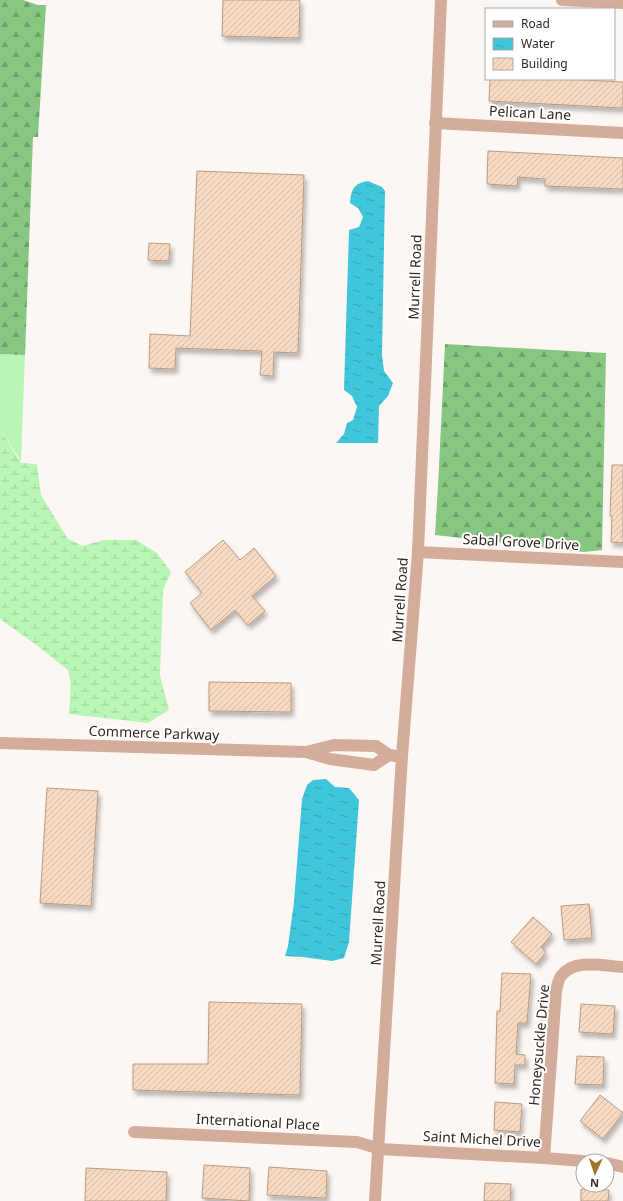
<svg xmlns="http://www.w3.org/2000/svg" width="623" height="1201" viewBox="0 0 623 1201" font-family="'Noto Sans',sans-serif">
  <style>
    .grass { fill: #b9f5b4 }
    .forest { fill: url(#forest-firs) }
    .wetland { fill: url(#wetland-marsh) }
    .water { fill: url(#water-ripples) }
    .building { fill: url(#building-hatch); stroke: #b79c85; filter: url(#shadow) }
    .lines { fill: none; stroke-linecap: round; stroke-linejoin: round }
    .minor { stroke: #d3ac9b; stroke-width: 12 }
    .tertiary { stroke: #d3ac9b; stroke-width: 12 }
    .labels { text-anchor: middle; stroke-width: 4; stroke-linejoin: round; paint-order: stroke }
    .street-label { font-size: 14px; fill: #342920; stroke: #fff }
  </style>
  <defs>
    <pattern id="forest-firs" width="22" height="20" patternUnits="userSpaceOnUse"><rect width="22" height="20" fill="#87c782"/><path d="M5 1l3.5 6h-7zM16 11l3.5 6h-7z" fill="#6fa26a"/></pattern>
    <pattern id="wetland-marsh" width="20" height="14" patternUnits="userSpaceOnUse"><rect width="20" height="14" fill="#b9f5b4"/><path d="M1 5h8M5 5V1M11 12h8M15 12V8" fill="none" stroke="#a0d29a"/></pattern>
    <pattern id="water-ripples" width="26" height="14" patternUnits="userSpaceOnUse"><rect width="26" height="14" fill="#40c6da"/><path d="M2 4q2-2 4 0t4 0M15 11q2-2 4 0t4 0" fill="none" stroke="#36a1b0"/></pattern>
    <pattern id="building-hatch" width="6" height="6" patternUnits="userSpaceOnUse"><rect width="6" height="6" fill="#f7dac1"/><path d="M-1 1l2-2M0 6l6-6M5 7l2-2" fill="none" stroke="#d4bba6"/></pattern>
    <filter id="shadow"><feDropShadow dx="2.5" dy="4.5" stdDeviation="2" flood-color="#0004"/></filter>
  </defs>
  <rect width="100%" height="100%" fill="#fdf7f3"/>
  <!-- grass -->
  <path class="grass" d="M 0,354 L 25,355 L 21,461 L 0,429 Z"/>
  <!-- forest -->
  <g class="forest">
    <path d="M 0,0 L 23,0 L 38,5 L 46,5 L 38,137 L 33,137 L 25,355 L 0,354 Z"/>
    <path d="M 445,344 L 606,353 L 602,550 L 584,552 L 435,535 L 438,486 Z"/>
  </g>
  <!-- wetland -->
  <path class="wetland" d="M 0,429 L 21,463 L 37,464 L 41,495 L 67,538 L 82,546 L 104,540 L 136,540 L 157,553 L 171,572 L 163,590 L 160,675 L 169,710 L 148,723 L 69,714 L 71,683 L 68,670 L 35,644 L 0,619 Z"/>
  <!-- water -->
  <g class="water">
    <path d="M 368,181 L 382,187 L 385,191 L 382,355 L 384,371 L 393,383 L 388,396 L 379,406 L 378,443 L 336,443 L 344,434 L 347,423 L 353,420 L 357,407 L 352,396 L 344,390 L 349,230 L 359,227 L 363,217 L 358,208 L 350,203 C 351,190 354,183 368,181 Z"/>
    <path d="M 326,779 L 335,787 L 349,788 L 359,800 L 349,942 L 344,958 L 332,961 L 303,957 L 285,956 L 288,946 L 294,902 L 302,799 L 307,785 L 313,780 Z"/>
  </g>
  <!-- building -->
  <g class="building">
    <path d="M 223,0 L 300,0 L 299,38 L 222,36 Z"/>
    <path d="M 490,79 L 563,79 L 623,82 L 623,108 L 489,101 Z"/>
    <path d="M 488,151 L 623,158 L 623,189 L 545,186 L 545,179 L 518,177 L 517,186 L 487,184 Z"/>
    <path d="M 197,171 L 304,175 L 298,353 L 274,352 L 273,376 L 260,375 L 262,351 L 176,348 L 175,369 L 149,368 L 150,334 L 190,336 Z"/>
    <path d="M 149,243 L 170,244 L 169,261 L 148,260 Z"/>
    <path d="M 612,465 L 623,465 L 623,543 L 611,542 L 612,516 L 610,516 Z"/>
    <path d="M 223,540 L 240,560 L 254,548 L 276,576 L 252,596 L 265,611 L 248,625 L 235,610 L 211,630 L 190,603 L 202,593 L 185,572 Z"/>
    <path d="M 209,682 L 291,683 L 291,712 L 209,711 Z"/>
    <path d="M 47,788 L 98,791 L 91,906 L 40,903 Z"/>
    <path d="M 589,904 L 592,938 L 564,940 L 561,906 Z"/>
    <path d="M 533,917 L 552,934 L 541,947 L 546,952 L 536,964 L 511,942 Z"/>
    <path d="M 502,973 L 531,974 L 527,1023 L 518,1023 L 516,1054 L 525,1055 L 525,1065 L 515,1065 L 514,1084 L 495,1083 L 497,1011 L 500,1011 Z"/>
    <path d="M 209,1002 L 302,1004 L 300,1095 L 133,1090 L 133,1064 L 208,1064 Z"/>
    <path d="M 581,1004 L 615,1006 L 613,1034 L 579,1032 Z"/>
    <path d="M 577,1056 L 604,1057 L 603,1085 L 575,1084 Z"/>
    <path d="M 600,1095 L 623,1113 L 603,1139 L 580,1121 Z"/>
    <path d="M 495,1102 L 522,1104 L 520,1132 L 494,1130 Z"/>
    <path d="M 204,1165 L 250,1168 L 249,1201 L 202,1198 Z"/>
    <path d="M 269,1167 L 327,1171 L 326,1198 L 267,1195 Z"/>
    <path d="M 86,1168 L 167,1172 L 166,1201 L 85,1201 Z"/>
    <path d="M 485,1183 L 511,1184 L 510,1201 L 484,1201 Z"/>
    <path d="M 581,1189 L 609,1190 L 608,1201 L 581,1201 Z"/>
  </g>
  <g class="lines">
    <!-- minor -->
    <g class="minor">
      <path d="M 562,0 L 623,3"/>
      <path d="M 435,123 L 623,133"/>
      <path d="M 418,552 L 623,562"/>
      <path d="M 0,743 L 306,752 L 330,759 L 374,765 L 389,755"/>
      <path d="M 306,752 L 334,745 L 376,746 L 389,755 L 395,756"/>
      <path d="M 134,1132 L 357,1142 L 380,1149 L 544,1158 L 583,1161"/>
      <path d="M 544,1158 L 556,991 C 557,987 558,980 561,976 C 574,958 604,966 623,967"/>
      <path d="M 607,1163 L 623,1167"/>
    </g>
    <!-- tertiary -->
    <path class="tertiary" d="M 375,1201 L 402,756 L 418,552 L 441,0"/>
  </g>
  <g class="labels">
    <!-- street labels -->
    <g class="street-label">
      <text transform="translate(530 113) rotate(3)" y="5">Pelican Lane</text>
      <text transform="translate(415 277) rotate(-88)" y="5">Murrell Road</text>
      <text transform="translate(521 542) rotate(3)" y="5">Sabal Grove Drive</text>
      <text transform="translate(400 600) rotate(-86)" y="5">Murrell Road</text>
      <text transform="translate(154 733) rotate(2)" y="5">Commerce Parkway</text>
      <text transform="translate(378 923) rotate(-87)" y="5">Murrell Road</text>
      <text transform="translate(539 1045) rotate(-85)" y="5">Honeysuckle Drive</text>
      <text transform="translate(258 1122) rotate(3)" y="5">International Place</text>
      <text transform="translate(482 1139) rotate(3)" y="5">Saint Michel Drive</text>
    </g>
  </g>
  <!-- legend -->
  <rect x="485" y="8" width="130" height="72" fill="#ffffff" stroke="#aea9a6"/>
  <rect x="493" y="21" width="20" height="6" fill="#d3ac9b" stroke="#aea9a6"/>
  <text x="521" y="28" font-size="12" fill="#342920">Road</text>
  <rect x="493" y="38" width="20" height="12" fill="url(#water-ripples)" stroke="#aea9a6"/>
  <text x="521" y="48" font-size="12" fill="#342920">Water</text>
  <rect x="493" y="58" width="20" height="12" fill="url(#building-hatch)" stroke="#aea9a6"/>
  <text x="521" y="68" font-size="12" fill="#342920">Building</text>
  <!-- north arrow -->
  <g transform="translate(595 1173) rotate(183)"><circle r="19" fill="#ffffff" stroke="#aea9a6"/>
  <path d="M0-3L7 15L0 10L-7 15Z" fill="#a07325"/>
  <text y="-6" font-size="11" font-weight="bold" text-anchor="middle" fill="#342920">N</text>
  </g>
</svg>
